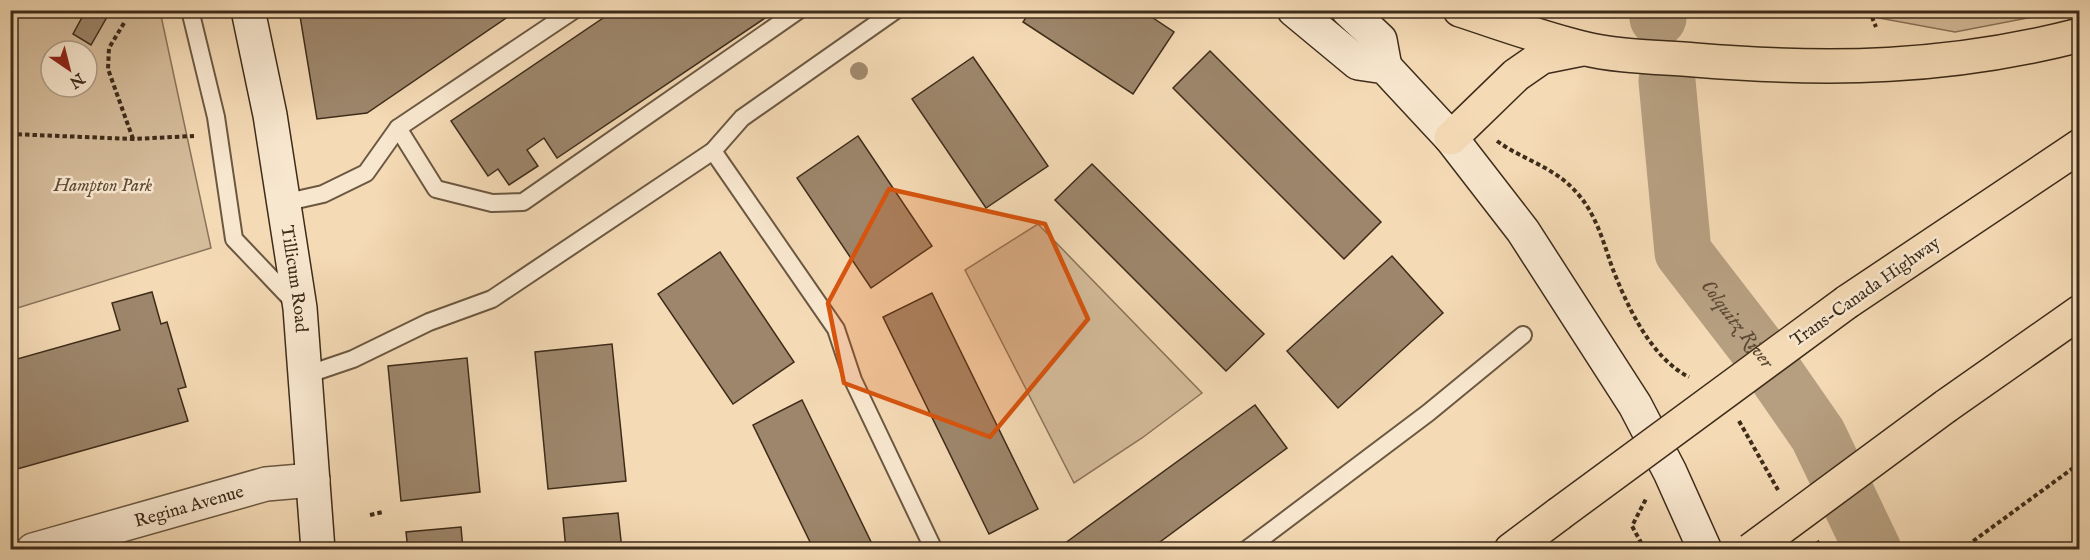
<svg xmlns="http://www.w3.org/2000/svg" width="2090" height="560" viewBox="0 0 2090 560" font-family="'IM FELL English',serif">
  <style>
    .green { fill: #d5bc9b; stroke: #8a745a; stroke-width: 1.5; fill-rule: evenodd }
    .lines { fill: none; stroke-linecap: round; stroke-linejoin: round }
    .river { stroke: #b69f80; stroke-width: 57 }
    .building { fill: #9d866b; stroke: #3e2c1a; stroke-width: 1.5 }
    .lane-casing { stroke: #6c5841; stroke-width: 20 }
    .street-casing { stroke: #6c5841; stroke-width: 36 }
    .secondary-casing { stroke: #3e2c1a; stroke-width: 36 }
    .highway-casing { stroke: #3e2c1a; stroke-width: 36 }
    .path { stroke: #3e2c1a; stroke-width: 4; stroke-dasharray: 4.5 3; stroke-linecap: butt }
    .lane { stroke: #f8e7cf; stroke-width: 16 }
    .street { stroke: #f8e7cf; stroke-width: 33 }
    .secondary { stroke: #f8e7cf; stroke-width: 33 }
    .highway { stroke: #f4dab5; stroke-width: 33 }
    .highway-bridge-casing { stroke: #3e2c1a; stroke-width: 36; stroke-linecap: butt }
    .highway-bridge { stroke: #f4dab5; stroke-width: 33 }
    .tree { fill: #a08a6e }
    .marked { fill: #d7540d; fill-opacity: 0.2; stroke: #d7540d; stroke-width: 4.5; stroke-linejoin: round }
    .labels { text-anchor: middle; stroke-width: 5; stroke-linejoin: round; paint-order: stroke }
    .park-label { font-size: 18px; font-style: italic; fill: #5c4934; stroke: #f8e7cf }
    .street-label { font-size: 18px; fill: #3e2c1a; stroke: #f8e7cf }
    .water-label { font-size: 20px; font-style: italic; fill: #5c4934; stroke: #f8e7cf }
  </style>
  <rect width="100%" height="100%" fill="#f4dab5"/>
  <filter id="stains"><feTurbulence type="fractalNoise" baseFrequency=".00333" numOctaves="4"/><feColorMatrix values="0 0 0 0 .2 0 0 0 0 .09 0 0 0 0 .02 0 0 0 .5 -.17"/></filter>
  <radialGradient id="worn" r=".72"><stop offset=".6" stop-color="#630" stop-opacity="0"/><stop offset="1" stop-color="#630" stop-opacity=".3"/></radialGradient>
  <!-- green -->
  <g class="green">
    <path d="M 10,11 L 160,11 L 211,248 L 11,310 ZM 51,51 L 87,51 L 87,87 L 51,87 Z"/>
    <path d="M 1841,11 L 2064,11 L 1955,32 Z"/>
    <path d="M 1038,224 L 1202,393 L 1142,438 L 1074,483 L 965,270 Z"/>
  </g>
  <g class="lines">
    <!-- river -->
    <g class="river">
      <path d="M 1657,10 L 1658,18"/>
      <path id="s1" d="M 1667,81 L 1683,252 L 1764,357 L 1818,435 L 1873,550"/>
    </g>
  </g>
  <!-- building -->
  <g class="building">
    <path d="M 86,10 L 111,10 L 91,45 L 73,34 Z"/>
    <path d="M 299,10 L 518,10 L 367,113 L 317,119 Z"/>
    <path d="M 615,10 L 777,10 L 557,158 L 544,138 L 527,150 L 538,166 L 509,185 L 498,169 L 488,176 L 451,121 Z"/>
    <path d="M 1031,10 L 1141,10 L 1174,32 L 1133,94 L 1023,22 Z"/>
    <path d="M 1210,51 L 1381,222 L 1344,259 L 1173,88 Z"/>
    <path d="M 973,57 L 1048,166 L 986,208 L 912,99 Z"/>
    <path d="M 858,136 L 932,246 L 871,288 L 797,178 Z"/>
    <path d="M 1092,164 L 1264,334 L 1226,371 L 1055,200 Z"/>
    <path d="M 720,252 L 794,362 L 733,404 L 658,294 Z"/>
    <path d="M 1392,256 L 1443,313 L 1338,408 L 1287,351 Z"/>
    <path d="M 152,292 L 161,324 L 167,322 L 186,387 L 178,389 L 188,421 L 10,471 L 10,361 L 120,330 L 112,303 Z"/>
    <path d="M 932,293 L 1038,509 L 989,534 L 883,317 Z"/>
    <path d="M 612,344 L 626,481 L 548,489 L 535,352 Z"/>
    <path d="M 467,358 L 480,492 L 401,501 L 388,366 Z"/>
    <path d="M 802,400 L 875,550 L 814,550 L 753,425 Z"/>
    <path d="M 1255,405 L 1287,448 L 1149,550 L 1057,549 Z"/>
    <path d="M 618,513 L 622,550 L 566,550 L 563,518 Z"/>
    <path d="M 461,527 L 463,550 L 408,550 L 406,532 Z"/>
  </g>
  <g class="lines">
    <defs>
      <g id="lane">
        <path d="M 190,10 L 216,117 L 234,239 L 294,302"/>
        <path d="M 398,128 L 436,189 L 492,203 L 523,202 L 799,10"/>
        <path d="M 713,151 L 836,329 L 853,380 L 934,550"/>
        <path d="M 283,203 L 323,194 L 366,173 L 398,128 L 574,10"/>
        <path d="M 306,375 L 353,359 L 429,322 L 492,299 L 713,151 L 742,118 L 896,10"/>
        <path d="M 1246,550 L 1428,413 L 1523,335"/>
      </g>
      <g id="street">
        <path id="s2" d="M 33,550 L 266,484 L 313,480"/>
      </g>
      <g id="secondary">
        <path id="s3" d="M 248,10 L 270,115 L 300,308 L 318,550"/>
        <path d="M 1294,10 L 1358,63 L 1385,67 L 1451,138 L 1523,231 L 1635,405 L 1670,472 L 1705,550"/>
        <path d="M 1348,10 L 1380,40 L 1385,67"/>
      </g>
      <g id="highway">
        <path d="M 1460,10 C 1500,23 1541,38 1582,48 C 1618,57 1659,57 1695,60 C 1830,71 1948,69 2080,35"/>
        <path d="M 1451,138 L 1516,75 L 1542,57 L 1582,49"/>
        <path d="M 1847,302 L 2080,146"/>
        <path d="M 1946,406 L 2080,312"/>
        <path d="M 1511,550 L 1559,514"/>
      </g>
    </defs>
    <!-- lane casing -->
    <use href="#lane" class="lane-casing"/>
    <!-- street casing -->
    <use href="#street" class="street-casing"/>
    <!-- secondary casing -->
    <use href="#secondary" class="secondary-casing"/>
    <!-- highway casing -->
    <use href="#highway" class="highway-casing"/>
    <!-- path -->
    <g class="path">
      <path d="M 1869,10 L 1876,27"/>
      <path d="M 124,23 L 109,48 L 108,69 L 133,139"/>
      <path d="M 10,134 L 133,139 L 194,136"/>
      <path d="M 1497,141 C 1523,160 1555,167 1577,193 C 1596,214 1603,241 1612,267 C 1627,306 1651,358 1689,377"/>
      <path d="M 1739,421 L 1778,490"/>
      <path d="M 370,515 L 383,512"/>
      <path d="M 1817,541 L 1823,550"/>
      <path d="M 1645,550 L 1632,526 L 1647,497"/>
      <path d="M 1961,550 L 2080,463"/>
    </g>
    <!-- lane -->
    <use href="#lane" class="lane"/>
    <!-- street -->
    <use href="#street" class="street"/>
    <!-- secondary -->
    <use href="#secondary" class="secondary"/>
    <!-- highway -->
    <use href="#highway" class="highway"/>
    <defs>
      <g id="highway-bridge">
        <path d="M 1559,514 L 1847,302"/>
        <path d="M 1751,550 L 1946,406"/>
      </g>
    </defs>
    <!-- highway-bridge casing -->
    <use href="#highway-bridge" class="highway-bridge-casing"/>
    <!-- highway-bridge -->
    <use href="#highway-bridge" class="highway-bridge"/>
  </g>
  <!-- trees -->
  <circle class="tree" cx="859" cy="71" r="9"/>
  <!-- marked area -->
  <path class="marked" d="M 889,189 L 1045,224 L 1088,319 L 990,437 L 844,383 L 828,303 Z"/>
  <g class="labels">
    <!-- park labels -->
    <g class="park-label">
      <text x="103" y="191">Hampton Park</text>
    </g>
    <!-- street labels -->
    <g class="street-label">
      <text dy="6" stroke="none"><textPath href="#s3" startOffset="273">Tillicum Road</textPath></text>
      <text transform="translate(1865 291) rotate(-35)" y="6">Trans-Canada Highway</text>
      <text dy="6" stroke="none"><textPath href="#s2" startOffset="162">Regina Avenue</textPath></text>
    </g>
    <!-- water labels -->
    <g class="water-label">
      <text dy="7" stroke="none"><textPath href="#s1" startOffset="262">Colquitz River</textPath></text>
    </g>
  </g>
  <!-- margin -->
  <rect width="2090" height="560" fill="none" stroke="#f4dab5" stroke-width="36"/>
  <rect x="12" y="12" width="2066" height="536" fill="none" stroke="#3e2c1a" stroke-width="3"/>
  <rect x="18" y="18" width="2054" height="524" fill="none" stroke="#3e2c1a" stroke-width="1.5"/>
  <!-- north arrow -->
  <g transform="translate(69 69) rotate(145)"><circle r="28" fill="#f8e7cf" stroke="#ae9c87" stroke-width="1.5"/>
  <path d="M0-4.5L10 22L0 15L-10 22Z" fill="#8f2418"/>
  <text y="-9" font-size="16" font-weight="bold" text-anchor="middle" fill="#3e2c1a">N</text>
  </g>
  <rect width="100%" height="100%" filter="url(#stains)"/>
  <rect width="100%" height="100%" fill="url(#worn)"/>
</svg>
